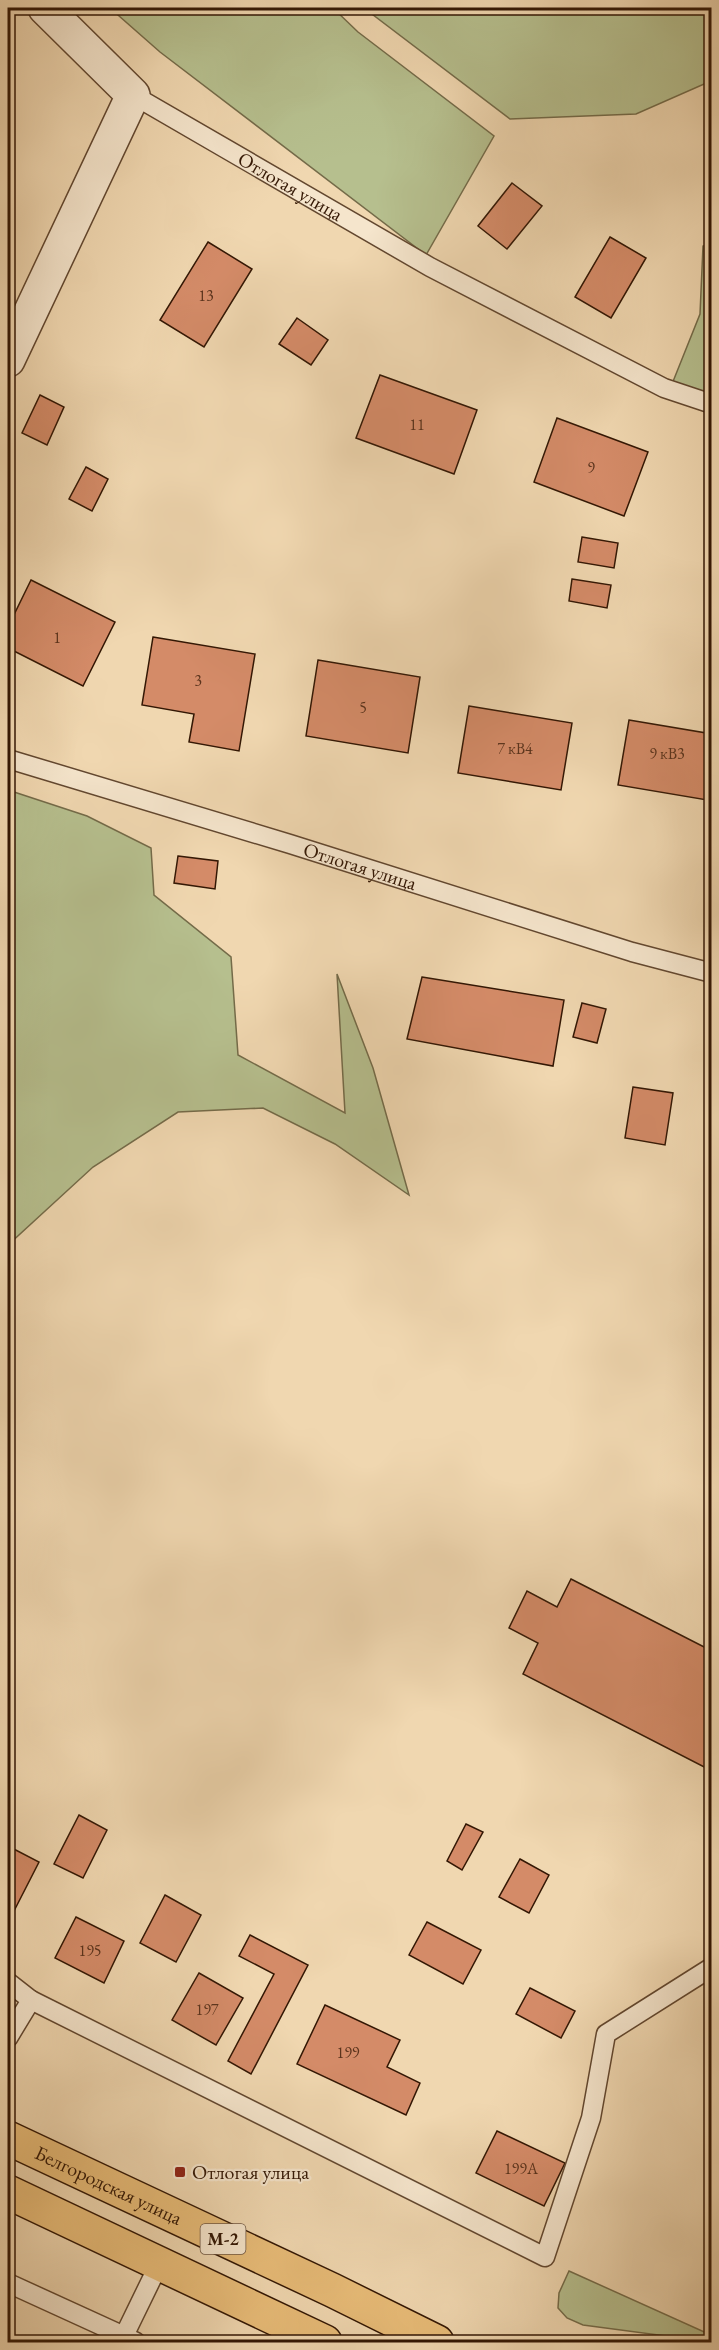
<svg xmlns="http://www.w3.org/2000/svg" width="719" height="2350" viewBox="0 0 719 2350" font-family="'EB Garamond',serif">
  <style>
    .green { fill: #b6bf8e; stroke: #746b49; stroke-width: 1.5 }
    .building { fill: #d48b68; stroke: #331704; stroke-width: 1.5 }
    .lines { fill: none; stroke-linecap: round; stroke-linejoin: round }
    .service-casing { stroke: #62472f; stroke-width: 21 }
    .minor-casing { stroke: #62472f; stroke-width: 36 }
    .primary-casing { stroke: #331704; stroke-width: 36 }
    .service { stroke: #f5e5cc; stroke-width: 18 }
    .minor { stroke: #f5e5cc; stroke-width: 33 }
    .primary { stroke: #e8bc78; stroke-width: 33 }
    .poi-dot { fill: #8f2418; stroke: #f5e5cc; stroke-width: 2 }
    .labels { text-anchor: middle; stroke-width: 4.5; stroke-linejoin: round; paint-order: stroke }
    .number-label { font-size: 16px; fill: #5b341d }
    .shield { fill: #f5e5cc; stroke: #6d5540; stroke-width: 1.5 }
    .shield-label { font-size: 18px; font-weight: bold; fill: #331704 }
    .street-label { font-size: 20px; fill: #331704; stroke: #f5e5cc }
    .poi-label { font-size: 20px; fill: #331704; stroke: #f5e5cc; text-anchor: start }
  </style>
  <rect width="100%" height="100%" fill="#f0d7b0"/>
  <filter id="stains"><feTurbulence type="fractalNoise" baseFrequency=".00333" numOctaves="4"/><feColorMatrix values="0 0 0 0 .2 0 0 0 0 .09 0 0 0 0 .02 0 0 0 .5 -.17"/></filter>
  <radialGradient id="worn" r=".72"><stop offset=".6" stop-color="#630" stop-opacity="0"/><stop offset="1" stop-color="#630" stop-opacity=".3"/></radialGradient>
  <!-- green -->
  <g class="green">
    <path d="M 110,8 L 333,8 L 358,32 L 494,136 L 426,255 L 160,52 Z"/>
    <path d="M 364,8 L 711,8 L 711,81 L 636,114 L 510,119 Z"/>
    <path d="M 711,244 L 711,397 L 672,384 L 700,314 L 703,246 Z"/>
    <path d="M 8,790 L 87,816 L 151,848 L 154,895 L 231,957 L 238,1055 L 345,1113 L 337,974 L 373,1068 L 409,1195 L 335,1144 L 263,1108 L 178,1112 L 93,1167 L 8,1245 Z"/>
    <path d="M 569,2271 L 711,2335 L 711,2342 L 583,2325 L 567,2318 L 558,2308 L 559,2293 Z"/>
  </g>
  <!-- building -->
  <g class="building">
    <path d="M 512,183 L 542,206 L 507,249 L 478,226 Z"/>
    <path d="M 610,237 L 646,258 L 611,318 L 575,297 Z"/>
    <path d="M 208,242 L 252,269 L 204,347 L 160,320 Z"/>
    <path d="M 297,318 L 328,340 L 311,365 L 279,344 Z"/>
    <path d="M 380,375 L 477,410 L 454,474 L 356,438 Z"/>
    <path d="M 40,395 L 64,407 L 47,445 L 22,433 Z"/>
    <path d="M 557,418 L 648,452 L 624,516 L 534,482 Z"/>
    <path d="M 86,467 L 108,479 L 92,511 L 69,499 Z"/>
    <path d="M 582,537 L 618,543 L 614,568 L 578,562 Z"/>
    <path d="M 572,579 L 611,585 L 607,608 L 569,601 Z"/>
    <path d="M 31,580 L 115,622 L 83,686 L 8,648 L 8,627 Z"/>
    <path d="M 153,637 L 255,654 L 239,751 L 189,742 L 194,714 L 142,705 Z"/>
    <path d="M 318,660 L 420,677 L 408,753 L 306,736 Z"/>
    <path d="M 469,706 L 572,723 L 561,790 L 458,773 Z"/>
    <path d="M 629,720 L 712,734 L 712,772 L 707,800 L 618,785 Z"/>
    <path d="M 178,856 L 218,861 L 215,889 L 174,883 Z"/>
    <path d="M 422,977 L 564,1000 L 553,1066 L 407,1039 Z"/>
    <path d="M 582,1003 L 606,1009 L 597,1043 L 573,1037 Z"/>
    <path d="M 633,1087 L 673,1093 L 665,1145 L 625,1138 Z"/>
    <path d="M 571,1579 L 712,1651 L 712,1771 L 523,1674 L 538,1643 L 509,1628 L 527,1591 L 557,1607 Z"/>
    <path d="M 79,1815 L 107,1830 L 83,1878 L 54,1864 Z"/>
    <path d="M 466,1824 L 483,1832 L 462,1870 L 447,1861 Z"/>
    <path d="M 8,1846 L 39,1862 L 14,1911 L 8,1907 Z"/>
    <path d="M 520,1859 L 549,1875 L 529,1913 L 499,1897 Z"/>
    <path d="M 165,1895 L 201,1915 L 176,1962 L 140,1943 Z"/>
    <path d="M 76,1917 L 124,1941 L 104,1983 L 55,1958 Z"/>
    <path d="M 427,1922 L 481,1950 L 463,1984 L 409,1955 Z"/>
    <path d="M 250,1935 L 308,1965 L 251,2074 L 228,2061 L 274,1974 L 239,1956 Z"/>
    <path d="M 199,1973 L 243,1998 L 216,2045 L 172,2020 Z"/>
    <path d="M 530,1988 L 575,2011 L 561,2038 L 516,2014 Z"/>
    <path d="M 325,2005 L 400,2040 L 387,2067 L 420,2083 L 406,2115 L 297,2064 Z"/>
    <path d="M 497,2131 L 565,2163 L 544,2206 L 476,2173 Z"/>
  </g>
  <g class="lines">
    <defs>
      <g id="service">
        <path id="s1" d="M 133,95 L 430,267 L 664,388 L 712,404"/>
        <path id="s2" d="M 8,759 L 290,844 L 632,952 L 712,973"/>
        <path d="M 8,1982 L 31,2000 L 8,2038"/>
        <path d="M 31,2000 L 545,2257 L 591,2118 L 606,2034 L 712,1967"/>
        <path d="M 8,2283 L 124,2336"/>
        <path d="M 136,2342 L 124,2336 L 160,2262"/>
      </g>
      <path id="minor" d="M 8,360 L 133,95 L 45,8"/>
      <g id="primary">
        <path id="s3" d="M 8,2138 L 332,2290 L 437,2342"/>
        <path d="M 8,2192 L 325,2342"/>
      </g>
    </defs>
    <!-- service casing -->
    <use href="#service" class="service-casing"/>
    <!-- minor casing -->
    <use href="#minor" class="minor-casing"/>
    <!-- primary casing -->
    <use href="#primary" class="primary-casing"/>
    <!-- service -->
    <use href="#service" class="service"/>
    <!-- minor -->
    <use href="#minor" class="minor"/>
    <!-- primary -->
    <use href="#primary" class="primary"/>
  </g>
  <!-- markers -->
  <rect class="poi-dot" x="174" y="2166" width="12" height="12" rx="3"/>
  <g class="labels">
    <!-- number labels -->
    <g class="number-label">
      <text x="206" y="301">13</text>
      <text x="417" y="430">11</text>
      <text x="591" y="473">9</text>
      <text x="57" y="643">1</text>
      <text x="198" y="686">3</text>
      <text x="363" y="713">5</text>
      <text x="515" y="754">7 кВ4</text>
      <text x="667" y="759">9 кВ3</text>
      <text x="90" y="1956">195</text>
      <text x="207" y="2015">197</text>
      <text x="348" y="2058">199</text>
      <text x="521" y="2174">199А</text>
    </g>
    <!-- shield labels -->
    <rect class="shield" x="200.5" y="2224" width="45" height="30" rx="4.5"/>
    <g class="shield-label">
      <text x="223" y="2245">М-2</text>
    </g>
    <!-- street labels -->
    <g class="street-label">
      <text dy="7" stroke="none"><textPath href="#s1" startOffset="182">Отлогая улица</textPath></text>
      <text dy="7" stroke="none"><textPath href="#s2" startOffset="368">Отлогая улица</textPath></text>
      <text dy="7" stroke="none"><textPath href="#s3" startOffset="111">Белгородская улица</textPath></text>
    </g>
    <!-- poi labels -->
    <g class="poi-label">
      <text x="192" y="2179">Отлогая улица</text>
    </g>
  </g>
  <!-- margin -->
  <rect width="719" height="2350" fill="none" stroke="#f0d7b0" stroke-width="30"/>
  <rect x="9" y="9" width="701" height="2332" fill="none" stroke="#331704" stroke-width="3"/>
  <rect x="15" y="15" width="689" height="2320" fill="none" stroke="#331704" stroke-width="1.5"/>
  <rect width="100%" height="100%" filter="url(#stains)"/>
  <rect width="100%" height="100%" fill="url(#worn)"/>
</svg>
